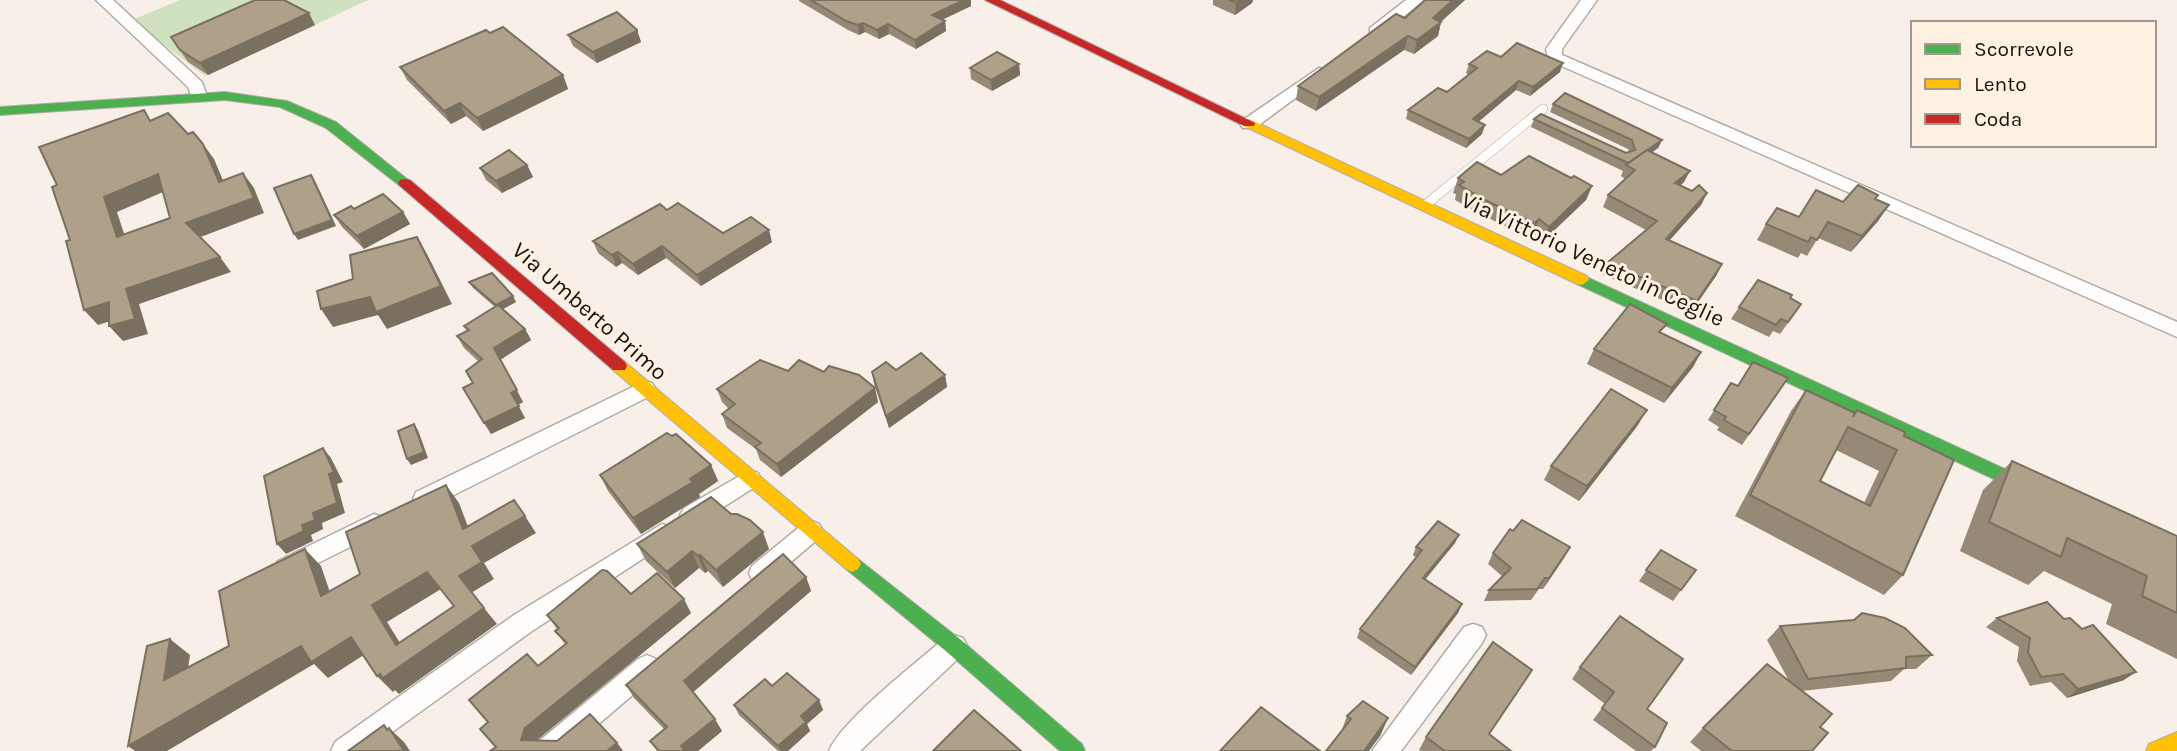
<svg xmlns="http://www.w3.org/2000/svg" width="2177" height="751" viewBox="0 0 2177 751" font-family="Karla,sans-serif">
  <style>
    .green { fill: #cfe1bf }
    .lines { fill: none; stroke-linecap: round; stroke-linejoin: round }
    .lane-casing { stroke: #b2aca7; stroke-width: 10 }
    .street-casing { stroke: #b2aca7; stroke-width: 3 }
    .fast-casing { stroke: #b2aca7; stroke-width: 2 }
    .slow-casing { stroke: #b2aca7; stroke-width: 2 }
    .jam-casing { stroke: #b2aca7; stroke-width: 2 }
    .lane { stroke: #fefdfc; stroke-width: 9 }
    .street { fill: #fefdfc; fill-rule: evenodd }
    .fast { fill: #4caf50; fill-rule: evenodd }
    .slow { fill: #ffc107; fill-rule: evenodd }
    .jam { fill: #c62828; fill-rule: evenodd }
    .wall { fill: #968a76; fill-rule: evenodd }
    .shaded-wall { fill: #7a7060 }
    .building { fill: #aea089; stroke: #7a7060; stroke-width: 2; fill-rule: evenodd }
    .labels { text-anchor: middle; stroke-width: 6; stroke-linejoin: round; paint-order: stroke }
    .street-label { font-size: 23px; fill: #18130e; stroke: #fef1e2 }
  </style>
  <rect width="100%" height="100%" fill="#f8f0e8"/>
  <!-- green -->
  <path class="green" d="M 180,0 L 368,0 L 205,76 L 132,20 Z"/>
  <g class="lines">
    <defs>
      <path id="lane" d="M 1424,206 L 1543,109"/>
      <g id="street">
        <path d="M 96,0 L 113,0 L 202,82 L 207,96 L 205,100 L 193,100 L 188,87 Z"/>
        <path d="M 1406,0 L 1424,0 L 1382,34 L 1370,34 L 1370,28 Z"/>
        <path d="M 1581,0 L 1597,0 L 1562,49 L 1562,55 L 2177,322 L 2177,337 L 1548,60 L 1546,49 Z"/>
        <path d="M 1319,68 L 1325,70 L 1325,76 L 1255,128 L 1243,128 L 1240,124 L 1243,120 Z"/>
        <path d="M 645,381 L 652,383 L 656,389 L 652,395 L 432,506 L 424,508 L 416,506 L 413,499 L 416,492 Z"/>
        <path d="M 750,470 L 758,473 L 761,479 L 758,485 L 700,522 L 692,525 L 684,522 L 680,515 L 684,508 Z"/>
        <path d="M 374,514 L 382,517 L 386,524 L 382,531 L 294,575 L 286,578 L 278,575 L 274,568 L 278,561 Z"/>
        <path d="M 811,521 L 819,524 L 823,531 L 819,538 L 770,580 L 761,583 L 752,580 L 749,573 L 752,566 L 803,524 Z"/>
        <path d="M 662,524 L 670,527 L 674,534 L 670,541 L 532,631 L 366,751 L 331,751 L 335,742 L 514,615 Z"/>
        <path d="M 1473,624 L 1482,627 L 1486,635 L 1482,643 L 1401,751 L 1372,751 L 1464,627 Z"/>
        <path d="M 954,635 L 963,638 L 967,646 L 963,654 L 860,751 L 829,751 C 842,720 917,662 945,638 Z"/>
        <path d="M 647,655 L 656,659 L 660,667 L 656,675 L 567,751 L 534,751 L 538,742 L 638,659 Z"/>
      </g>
      <g id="fast">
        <path d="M 225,92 L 287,101 L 336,122 L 412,183 L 410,186 L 400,186 L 326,128 L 280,107 L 225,100 L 0,115 L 0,107 Z"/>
        <path d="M 1582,275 L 2040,485 L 2043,490 L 2040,495 L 2034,497 L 2028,495 L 1577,284 L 1575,280 Z"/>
        <path d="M 852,556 L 858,559 L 961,640 L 1082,744 L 1085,751 L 1060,751 L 947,652 L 846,569 L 843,564 L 846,559 Z"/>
      </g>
      <g id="slow">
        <path d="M 1249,119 L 1587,276 L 1589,280 L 1582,285 L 1577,284 L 1244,126 L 1244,120 Z"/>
        <path d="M 619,360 L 625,362 L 858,559 L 861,564 L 858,569 L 852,572 L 846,569 L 613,370 L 611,366 Z"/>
        <path d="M 2177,732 L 2177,751 L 2146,751 L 2149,744 Z"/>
      </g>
      <g id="jam">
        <path d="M 985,0 L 1000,0 L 1255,123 L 1254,126 L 1244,126 Z"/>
        <path d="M 405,179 L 410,180 L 625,362 L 627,366 L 625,370 L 613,370 L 400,186 L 398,183 L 400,180 Z"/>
      </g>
    </defs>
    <!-- lane casing -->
    <use href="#lane" class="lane-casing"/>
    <!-- street casing -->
    <use href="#street" class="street-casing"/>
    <!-- fast casing -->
    <use href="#fast" class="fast-casing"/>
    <!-- slow casing -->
    <use href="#slow" class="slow-casing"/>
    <!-- jam casing -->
    <use href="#jam" class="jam-casing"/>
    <!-- lane -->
    <use href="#lane" class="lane"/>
    <!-- street -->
    <use href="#street" class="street"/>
    <!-- fast -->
    <use href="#fast" class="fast"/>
    <!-- slow -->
    <use href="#slow" class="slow"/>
    <!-- jam -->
    <use href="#jam" class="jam"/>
  </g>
  <!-- wall -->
  <g class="wall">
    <path d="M 799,0 L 971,0 L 971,6 L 942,20 L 945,21 L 946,31 L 916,49 L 889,34 L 879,39 L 865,32 L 859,35 L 848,30 L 799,1 Z"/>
    <path d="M 1213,0 L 1253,0 L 1252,3 L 1235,15 L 1213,5 Z"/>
    <path d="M 1425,0 L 1465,0 L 1441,22 L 1438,36 L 1414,54 L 1404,50 L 1316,111 L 1296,100 L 1298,86 L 1405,18 Z"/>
    <path d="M 315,25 L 208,75 L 188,62 L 171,37 Z"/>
    <path d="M 637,30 L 641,42 L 597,63 L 573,46 L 568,35 Z"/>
    <path d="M 490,33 L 563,75 L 568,89 L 483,131 L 466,116 L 451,124 L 407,80 L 400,67 Z"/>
    <path d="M 1501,57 L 1560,72 L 1530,96 L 1516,90 L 1478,122 L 1482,134 L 1466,148 L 1406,119 L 1408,110 L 1447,92 L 1469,75 L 1466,73 L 1469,64 Z"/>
    <path d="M 1019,64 L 1020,75 L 992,91 L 971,79 L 970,68 Z"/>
    <path d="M 1553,104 L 1662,140 L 1658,148 L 1652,152 L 1684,182 L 1680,186 L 1692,191 L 1707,193 L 1701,205 L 1669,241 L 1722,264 L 1716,276 L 1691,312 L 1601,274 L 1607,263 L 1646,230 L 1603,207 L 1608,195 L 1625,179 L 1621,176 L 1623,171 L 1531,127 L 1534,119 L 1626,153 L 1629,152 L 1628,149 L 1550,112 Z"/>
    <path d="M 527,165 L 533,177 L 502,193 L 486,180 L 480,168 Z"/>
    <path d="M 1501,175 L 1571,178 L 1592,186 L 1586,200 L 1543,241 L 1534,234 L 1530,238 L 1486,217 L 1455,200 L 1456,194 L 1453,193 L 1458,178 Z"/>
    <path d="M 1875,199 L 1889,205 L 1878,221 L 1851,252 L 1818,238 L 1807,256 L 1801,253 L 1798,258 L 1757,240 L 1766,224 L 1799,217 L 1843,202 Z"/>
    <path d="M 354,209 L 403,212 L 410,224 L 364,249 L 342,227 L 334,215 Z"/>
    <path d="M 667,210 L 723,233 L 772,242 L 701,286 L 666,258 L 638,275 L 622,263 L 616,267 L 598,253 L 593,241 Z"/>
    <path d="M 469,282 L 516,302 L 503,309 L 525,329 L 531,340 L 500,360 L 523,402 L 518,405 L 525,418 L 491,434 L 473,383 L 479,362 L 464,348 L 457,336 L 467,331 L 464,326 L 495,307 L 473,288 Z"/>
    <path d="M 1790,298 L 1793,316 L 1780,334 L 1773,331 L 1769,337 L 1731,319 L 1739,307 Z"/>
    <path d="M 1662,333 L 1701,352 L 1693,367 L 1664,403 L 1587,364 L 1594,349 Z"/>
    <path d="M 896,370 L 945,375 L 947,387 L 889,428 L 874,384 L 872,372 Z"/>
    <path d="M 788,371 L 824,372 L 875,388 L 878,402 L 781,477 L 760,460 L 756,449 L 727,428 L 722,414 L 729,409 L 722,402 L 717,389 Z"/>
    <path d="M 1788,378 L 1742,445 L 1717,430 L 1719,427 L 1708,420 L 1731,383 L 1737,386 Z"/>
    <path d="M 1806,390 L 1855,413 L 1857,410 L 1904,436 L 1903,575 L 1884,595 L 1735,516 L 1791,411 ZM 1836,450 L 1879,471 L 1864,503 L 1820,481 Z"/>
    <path d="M 1638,425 L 1579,501 L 1544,480 L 1551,466 Z"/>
    <path d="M 2012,461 L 2177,536 L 2177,659 L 2106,624 L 2112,604 L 2044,571 L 2028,585 L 1960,551 L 1983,490 Z"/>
    <path d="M 711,465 L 718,481 L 699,494 L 700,497 L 641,534 L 608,491 L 600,475 Z"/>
    <path d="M 1455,543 L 1425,580 L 1462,604 L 1458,613 L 1411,675 L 1357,638 L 1360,629 L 1416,558 L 1413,555 L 1416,547 Z"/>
    <path d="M 637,544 L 769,549 L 723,587 L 708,571 L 705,573 L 699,568 L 675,588 L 646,561 Z"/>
    <path d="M 1661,550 L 1696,570 L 1673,601 L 1639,581 Z"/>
    <path d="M 1493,553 L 1564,558 L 1543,589 L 1539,589 L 1531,600 L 1484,601 L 1489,590 L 1502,576 L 1488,564 Z"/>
    <path d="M 806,577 L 811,591 L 693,692 L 722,731 L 698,751 L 657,751 L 650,741 L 664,729 L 634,698 L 626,685 Z"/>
    <path d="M 631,594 L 691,613 L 536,741 L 617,743 L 623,751 L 490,751 L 496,747 L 488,722 L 538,666 L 565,644 L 555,631 L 557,629 L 547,615 Z"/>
    <path d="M 1997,618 L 2124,680 L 2067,698 L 2051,682 L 2030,686 L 2017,661 L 2019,647 L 1986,627 Z"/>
    <path d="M 1780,626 L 1932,655 L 1916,669 L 1904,669 L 1891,681 L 1802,691 L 1820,727 L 1812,751 L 1701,751 L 1690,742 L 1703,728 L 1789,681 L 1767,640 Z"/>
    <path d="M 1580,667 L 1647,709 L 1655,747 L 1651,751 L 1636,751 L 1593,720 L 1605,704 L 1572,679 Z"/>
    <path d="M 1523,683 L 1489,735 L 1511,751 L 1421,751 L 1419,750 L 1426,737 Z"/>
    <path d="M 772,686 L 819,700 L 823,710 L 807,724 L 810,731 L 788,751 L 778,751 L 739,715 L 734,705 Z"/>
    <path d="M 1347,716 L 1388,718 L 1380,736 L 1341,732 Z"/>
  </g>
  <!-- shaded-wall -->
  <g class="shaded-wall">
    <path d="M 964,0 L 971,0 L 971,6 L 933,24 L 932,15 Z"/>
    <path d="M 1241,0 L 1253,0 L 1252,3 L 1235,15 L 1236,3 Z"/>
    <path d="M 1453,0 L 1465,0 L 1440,22 L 1441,22 L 1438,36 L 1414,54 L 1417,40 L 1433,18 Z"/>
    <path d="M 309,13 L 315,25 L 208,75 L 200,63 Z"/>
    <path d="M 945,21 L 946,31 L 916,49 L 915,40 Z"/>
    <path d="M 863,23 L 865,32 L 859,35 L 858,25 Z"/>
    <path d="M 888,24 L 889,34 L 879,39 L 877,30 Z"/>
    <path d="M 637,30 L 641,42 L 597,63 L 593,52 Z"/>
    <path d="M 1408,36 L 1404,50 L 1316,111 L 1319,97 Z"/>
    <path d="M 1563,63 L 1560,72 L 1530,96 L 1533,87 Z"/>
    <path d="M 1019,64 L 1020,75 L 992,91 L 991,80 Z"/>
    <path d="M 563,75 L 568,89 L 483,131 L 477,118 Z"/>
    <path d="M 1519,81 L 1516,90 L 1470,129 L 1473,119 Z"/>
    <path d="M 460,103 L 466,116 L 451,124 L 444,111 Z"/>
    <path d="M 1485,125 L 1482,134 L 1466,148 L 1469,139 Z"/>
    <path d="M 1662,140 L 1658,148 L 1631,168 L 1629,164 Z"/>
    <path d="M 203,144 L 214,159 L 230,197 L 219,182 Z"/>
    <path d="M 527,165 L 533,177 L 502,193 L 496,181 Z"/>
    <path d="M 1690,171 L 1684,182 L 1669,195 L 1675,183 Z"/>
    <path d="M 243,173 L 254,188 L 264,213 L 198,238 L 186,223 Z"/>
    <path d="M 158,174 L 170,189 L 117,212 L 130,252 L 117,237 L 104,197 Z"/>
    <path d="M 311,175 L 315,181 L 336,226 L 298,240 L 294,234 Z"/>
    <path d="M 1592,186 L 1586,200 L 1543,241 L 1549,227 Z"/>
    <path d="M 1707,193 L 1701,205 L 1660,251 L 1666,239 Z"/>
    <path d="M 1889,205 L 1878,221 L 1851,252 L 1862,236 Z"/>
    <path d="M 403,212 L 410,224 L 364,249 L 357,236 Z"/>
    <path d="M 1539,219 L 1534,234 L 1530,238 L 1535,223 Z"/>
    <path d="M 769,230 L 772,242 L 701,286 L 697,275 Z"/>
    <path d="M 417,237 L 427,254 L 452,304 L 387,329 L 378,315 L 333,327 L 321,309 Z"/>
    <path d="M 662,246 L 666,258 L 638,275 L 633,264 Z"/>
    <path d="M 618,252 L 622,263 L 616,267 L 612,255 Z"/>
    <path d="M 220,257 L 231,272 L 139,304 L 148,334 L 123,341 L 109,326 L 126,289 Z"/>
    <path d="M 1722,264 L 1716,276 L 1691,312 L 1697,301 Z"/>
    <path d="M 513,296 L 516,302 L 499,311 L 496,305 Z"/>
    <path d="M 109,302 L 123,317 L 98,325 L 84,310 Z"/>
    <path d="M 525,329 L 531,340 L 500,360 L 523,402 L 518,405 L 525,418 L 491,434 L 484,423 L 511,393 L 494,348 Z"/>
    <path d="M 1701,352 L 1693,367 L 1664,403 L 1672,388 Z"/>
    <path d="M 945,375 L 947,387 L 889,428 L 886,416 Z"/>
    <path d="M 875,388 L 878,402 L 781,477 L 777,464 Z"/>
    <path d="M 1647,410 L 1638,425 L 1579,501 L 1587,486 Z"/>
    <path d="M 414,424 L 418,430 L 428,458 L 411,465 L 407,459 Z"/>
    <path d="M 323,448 L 331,458 L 343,482 L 337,484 L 345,513 L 322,523 L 323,529 L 311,535 L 313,541 L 286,554 L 277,544 L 302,525 L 313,513 Z"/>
    <path d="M 711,465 L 718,481 L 699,494 L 700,497 L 641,534 L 633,518 Z"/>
    <path d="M 446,485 L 459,503 L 475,545 L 525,516 L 536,533 L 484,563 L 494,579 L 471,593 L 459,576 L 463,529 Z"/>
    <path d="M 763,532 L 769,549 L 723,587 L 716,570 Z"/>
    <path d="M 1459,535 L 1455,543 L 1419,586 L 1423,578 Z"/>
    <path d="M 1570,547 L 1564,558 L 1543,589 L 1549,578 Z"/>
    <path d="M 305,549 L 321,566 L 337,613 L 321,596 Z"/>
    <path d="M 692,551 L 699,568 L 675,588 L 667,572 Z"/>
    <path d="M 700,555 L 708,571 L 705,573 L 698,556 Z"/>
    <path d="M 427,572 L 441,589 L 387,622 L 410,659 L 484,608 L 497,624 L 399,694 L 395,690 L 393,692 L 377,676 L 396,645 L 372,605 Z"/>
    <path d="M 806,577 L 811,591 L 691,694 L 684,681 Z"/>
    <path d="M 684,599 L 691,613 L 536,741 L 521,740 L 525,728 Z"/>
    <path d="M 1462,604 L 1458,613 L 1411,675 L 1415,667 Z"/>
    <path d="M 351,637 L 367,653 L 328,678 L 314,664 L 167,751 L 135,751 L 128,746 L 301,646 Z"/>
    <path d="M 170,639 L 190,655 L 184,695 L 164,680 Z"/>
    <path d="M 2136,672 L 2124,680 L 2067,698 L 2078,689 Z"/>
    <path d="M 819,700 L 823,710 L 807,724 L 810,731 L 788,751 L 780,751 L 778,746 L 801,716 Z"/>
    <path d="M 1388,718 L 1380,736 L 1369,751 L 1364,751 Z"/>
    <path d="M 715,719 L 722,731 L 698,751 L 684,751 L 681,746 Z"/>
    <path d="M 384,725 L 393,734 L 389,728 L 404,742 L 410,751 L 404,751 Z"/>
    <path d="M 617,743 L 623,751 L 607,751 Z"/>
  </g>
  <!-- building -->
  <g class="building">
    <path d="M 255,0 L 284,0 L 309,13 L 200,63 L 180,50 L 171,37 Z"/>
    <path d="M 811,0 L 964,0 L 932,15 L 945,21 L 915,40 L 888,24 L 877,30 L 863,23 L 858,25 L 846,21 Z"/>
    <path d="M 1229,0 L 1241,0 L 1236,3 Z"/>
    <path d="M 1425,0 L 1453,0 L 1433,18 L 1441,22 L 1417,40 L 1408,36 L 1319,97 L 1298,86 L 1396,14 L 1405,18 Z"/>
    <path d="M 617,12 L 637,30 L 637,31 L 593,52 L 568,35 Z"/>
    <path d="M 503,27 L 563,75 L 477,118 L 460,103 L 444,111 L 400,67 L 486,30 L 490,33 Z"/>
    <path d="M 1517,43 L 1563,63 L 1533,87 L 1519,81 L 1473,119 L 1485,125 L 1469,139 L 1408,110 L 1438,88 L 1447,92 L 1477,68 L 1469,64 L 1487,51 L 1501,57 Z"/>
    <path d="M 997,52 L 1019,64 L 991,80 L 970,68 Z"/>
    <path d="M 1565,93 L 1662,140 L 1628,163 L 1534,119 L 1541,114 L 1626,153 L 1635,150 L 1632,140 L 1553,104 Z"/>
    <path d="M 144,110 L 150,121 L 168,113 L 188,134 L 193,132 L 203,144 L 219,182 L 243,173 L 254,198 L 186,223 L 220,257 L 126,289 L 135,319 L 109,326 L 109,302 L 84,310 L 66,241 L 70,240 L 52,187 L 57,185 L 39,147 ZM 158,174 L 170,218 L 117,237 L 104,197 Z"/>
    <path d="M 509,150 L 527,165 L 496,181 L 480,168 Z"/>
    <path d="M 1647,150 L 1690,171 L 1675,183 L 1692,191 L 1699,185 L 1707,193 L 1666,239 L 1722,264 L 1697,301 L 1607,263 L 1657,221 L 1608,195 L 1635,170 L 1626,165 Z"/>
    <path d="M 1529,156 L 1571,178 L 1574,176 L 1592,186 L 1549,227 L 1539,219 L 1535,223 L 1491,203 L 1459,185 L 1464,182 L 1458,178 L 1477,162 L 1501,175 Z"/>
    <path d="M 311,175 L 332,220 L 294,234 L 274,188 Z"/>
    <path d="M 1858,185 L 1878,195 L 1875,199 L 1889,205 L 1862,236 L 1828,222 L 1817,240 L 1811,237 L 1808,242 L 1766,224 L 1777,208 L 1799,217 L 1816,190 L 1843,202 Z"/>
    <path d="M 383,194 L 403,212 L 357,236 L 334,215 L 351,206 L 354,209 Z"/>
    <path d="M 678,203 L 723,233 L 751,217 L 769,230 L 697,275 L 662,246 L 633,264 L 618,252 L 612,255 L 593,241 L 660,204 L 667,210 Z"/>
    <path d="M 417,237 L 441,286 L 376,312 L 370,297 L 321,309 L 317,291 L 353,279 L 350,255 Z"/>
    <path d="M 492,273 L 513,296 L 496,305 L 469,282 Z"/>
    <path d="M 1758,280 L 1792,295 L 1790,298 L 1801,304 L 1788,322 L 1781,319 L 1776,325 L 1739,307 Z"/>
    <path d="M 1630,304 L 1667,324 L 1659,332 L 1701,352 L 1672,388 L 1594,349 Z"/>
    <path d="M 498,305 L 525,329 L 494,348 L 517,390 L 511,393 L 519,406 L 484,423 L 463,388 L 473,383 L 466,371 L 482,359 L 457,336 L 469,330 L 464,326 Z"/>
    <path d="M 921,353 L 945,375 L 886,416 L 872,372 L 886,362 L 896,370 Z"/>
    <path d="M 760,360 L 788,371 L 799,360 L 824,372 L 829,366 L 859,375 L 875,388 L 777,464 L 755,447 L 761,443 L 722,414 L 735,404 L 717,389 Z"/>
    <path d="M 1753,362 L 1788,378 L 1749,434 L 1724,420 L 1726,417 L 1714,410 L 1731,383 L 1738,386 Z"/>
    <path d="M 1611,389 L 1647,410 L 1587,486 L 1551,466 Z"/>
    <path d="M 1806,390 L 1855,413 L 1853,417 L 1857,410 L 1905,432 L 1904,436 L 1954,460 L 1903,575 L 1750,495 ZM 1848,427 L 1897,450 L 1870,506 L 1820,481 Z"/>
    <path d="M 414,424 L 424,452 L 407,459 L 398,431 Z"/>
    <path d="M 667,433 L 672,436 L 676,434 L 711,465 L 690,479 L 693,482 L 633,518 L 600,475 Z"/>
    <path d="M 323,448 L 334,472 L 329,474 L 337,503 L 313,513 L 315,520 L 302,525 L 304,531 L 277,544 L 264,476 Z"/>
    <path d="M 2012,461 L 2177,536 L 2177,613 L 2142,596 L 2147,576 L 2067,538 L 2061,557 L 1989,522 Z"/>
    <path d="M 446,485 L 463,529 L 514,500 L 525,516 L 472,546 L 482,562 L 459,576 L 484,608 L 383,678 L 380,674 L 377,676 L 351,637 L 311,662 L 301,646 L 128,746 L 147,646 L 170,639 L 164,680 L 229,646 L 219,591 L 305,549 L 321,596 L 360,574 L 346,532 ZM 427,572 L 454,606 L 396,645 L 372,605 Z"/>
    <path d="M 711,497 L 731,514 L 737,514 L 750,520 L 763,532 L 716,570 L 700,555 L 698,556 L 692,551 L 667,572 L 637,544 Z"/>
    <path d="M 1522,520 L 1570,547 L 1549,578 L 1545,578 L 1537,589 L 1489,590 L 1511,568 L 1493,553 L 1510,529 L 1513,531 Z"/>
    <path d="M 1438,521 L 1459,535 L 1423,578 L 1462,604 L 1415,667 L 1360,629 L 1422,550 L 1416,547 Z"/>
    <path d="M 1661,550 L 1696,570 L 1681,590 L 1646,570 Z"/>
    <path d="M 783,554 L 806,577 L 684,681 L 715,719 L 681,746 L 685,751 L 659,751 L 650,741 L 667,727 L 626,685 Z"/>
    <path d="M 602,570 L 607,571 L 631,594 L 657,573 L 684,599 L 525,728 L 521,740 L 557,741 L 590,714 L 617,743 L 607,751 L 490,751 L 496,747 L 480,729 L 488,722 L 469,700 L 527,654 L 538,666 L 567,643 L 555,631 L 559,628 L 547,615 Z"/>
    <path d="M 2047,602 L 2064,619 L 2070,618 L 2082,629 L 2093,625 L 2136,672 L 2078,689 L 2063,674 L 2041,677 L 2028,652 L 2030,638 L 1997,618 Z"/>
    <path d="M 1862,613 L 1885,618 L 1905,628 L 1932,655 L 1906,657 L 1906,668 L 1808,679 L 1780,626 L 1854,620 Z"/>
    <path d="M 1620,616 L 1683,659 L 1647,709 L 1667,723 L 1655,747 L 1602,708 L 1614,692 L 1580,667 Z"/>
    <path d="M 1493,642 L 1532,670 L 1489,734 L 1511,751 L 1445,751 L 1426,737 Z"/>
    <path d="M 1767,664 L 1832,714 L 1820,727 L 1828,733 L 1812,751 L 1732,751 L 1703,728 Z"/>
    <path d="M 787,673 L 819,700 L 801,716 L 806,722 L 778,746 L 734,705 L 765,679 L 772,686 Z"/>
    <path d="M 1363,701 L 1388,718 L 1364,751 L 1326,751 L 1351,719 L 1347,716 Z"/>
    <path d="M 1261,707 L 1320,751 L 1220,751 Z"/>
    <path d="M 974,710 L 1021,751 L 933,751 Z"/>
    <path d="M 384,725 L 387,730 L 389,728 L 404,751 L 348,751 Z"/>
  </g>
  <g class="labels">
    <!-- street labels -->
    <g class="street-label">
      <text transform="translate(1593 259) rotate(25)" y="8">Via Vittorio Veneto in Ceglie</text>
      <text transform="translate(590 311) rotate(41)" y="8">Via Umberto Primo</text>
    </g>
  </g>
  <!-- legend -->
  <rect x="1911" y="21" width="245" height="126" fill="#fef1e2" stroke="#a2988d" stroke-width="2"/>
  <rect x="1925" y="44" width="35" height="10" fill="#4caf50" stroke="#a2988d" stroke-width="2"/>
  <text x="1974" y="56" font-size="21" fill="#18130e">Scorrevole</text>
  <rect x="1925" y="79" width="35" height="10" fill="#ffc107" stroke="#a2988d" stroke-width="2"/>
  <text x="1974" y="91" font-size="21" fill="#18130e">Lento</text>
  <rect x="1925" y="114" width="35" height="10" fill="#c62828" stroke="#a2988d" stroke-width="2"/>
  <text x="1974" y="126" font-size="21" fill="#18130e">Coda</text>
</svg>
